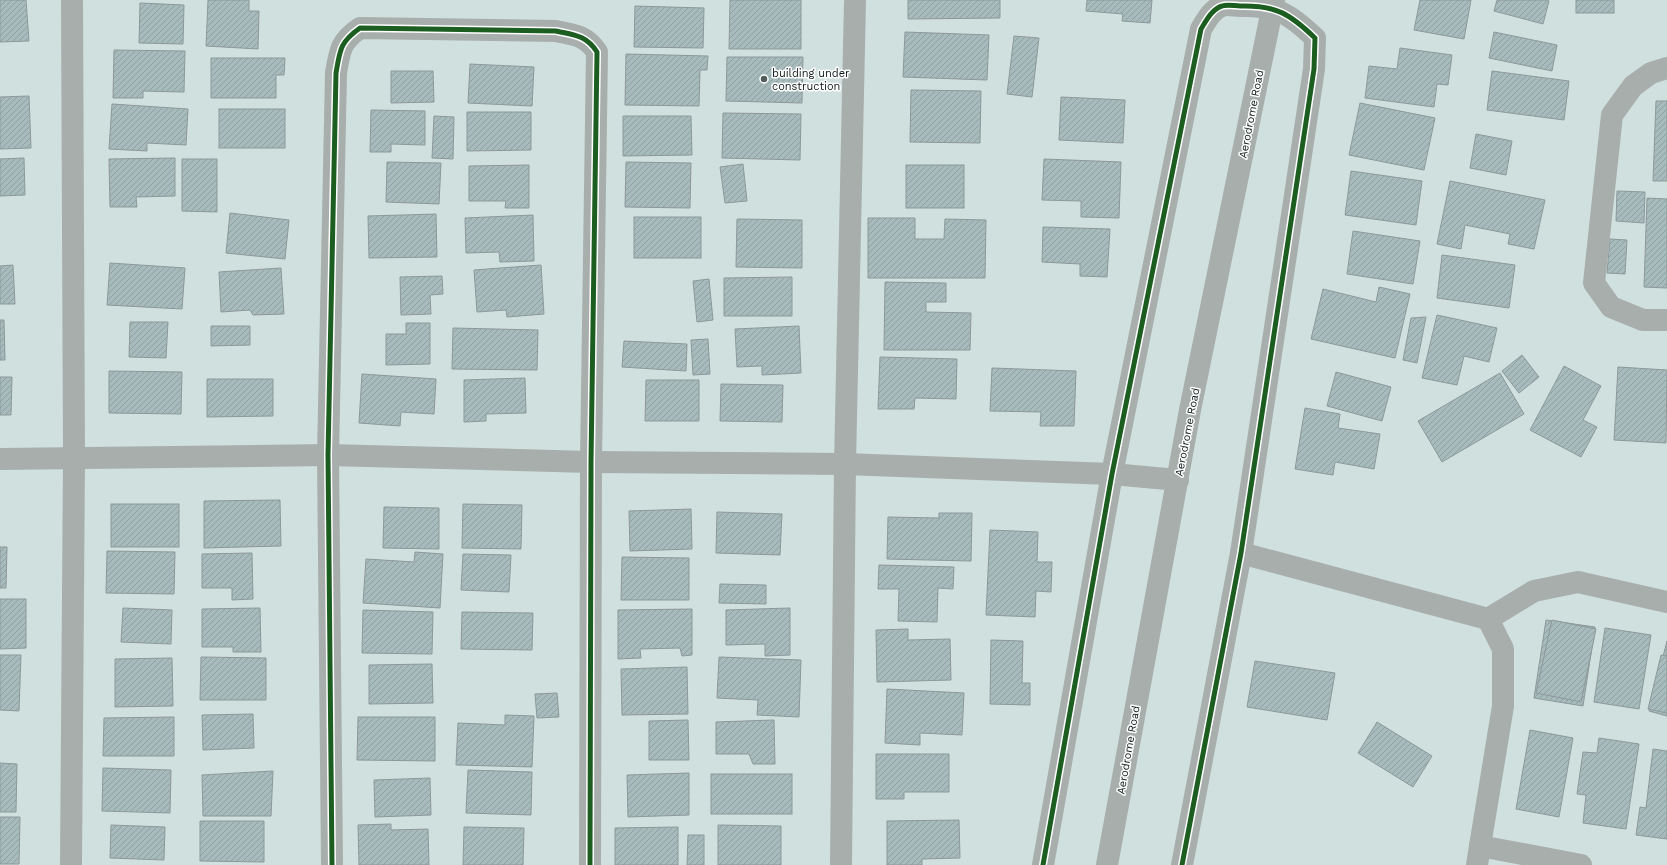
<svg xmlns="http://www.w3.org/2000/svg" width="1667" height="865" viewBox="0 0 1667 865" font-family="'Work Sans',sans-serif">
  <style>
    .building { fill: url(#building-hatch); stroke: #8d9899 }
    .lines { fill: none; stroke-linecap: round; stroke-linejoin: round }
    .minor { stroke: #a8aeac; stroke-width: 22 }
    .tertiary { stroke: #a8aeac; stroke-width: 22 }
    .cycleway-casing { stroke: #fff; stroke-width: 8 }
    .cycleway { stroke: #1b5e20; stroke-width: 5 }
    .poi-dot { fill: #515d5c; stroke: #fff; stroke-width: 1.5 }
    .labels { text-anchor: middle; stroke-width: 3; stroke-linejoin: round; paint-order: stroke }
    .poi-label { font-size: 11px; fill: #0c1616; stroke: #fff; text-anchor: start }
    .street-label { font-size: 11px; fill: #0c1616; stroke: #fff }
  </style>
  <defs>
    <pattern id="building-hatch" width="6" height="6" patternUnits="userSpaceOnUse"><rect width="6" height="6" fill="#a7bbbd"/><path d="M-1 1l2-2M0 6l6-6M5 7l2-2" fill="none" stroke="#8fa0a2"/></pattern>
  </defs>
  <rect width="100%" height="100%" fill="#d0e0de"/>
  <!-- building -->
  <g class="building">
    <path d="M 0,0 L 26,0 L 29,41 L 0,42 Z"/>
    <path d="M 208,0 L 249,0 L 249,11 L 259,11 L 258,49 L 206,46 Z"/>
    <path d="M 730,0 L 801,0 L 801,49 L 729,49 Z"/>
    <path d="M 908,0 L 1000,0 L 1000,18 L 908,19 Z"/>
    <path d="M 1087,0 L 1152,0 L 1150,23 L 1122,21 L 1123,14 L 1086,11 Z"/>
    <path d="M 1420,0 L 1471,0 L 1464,39 L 1414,30 Z"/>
    <path d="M 1497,0 L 1547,0 L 1549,1 L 1543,24 L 1494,11 Z"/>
    <rect x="1576" y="0" width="38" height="13"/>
    <path d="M 140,3 L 184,5 L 183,44 L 139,43 Z"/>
    <path d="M 635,6 L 704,8 L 703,48 L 634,47 Z"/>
    <path d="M 905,32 L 989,35 L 987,80 L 903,77 Z"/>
    <path d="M 1494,32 L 1557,45 L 1552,71 L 1489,58 Z"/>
    <path d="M 1014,36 L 1039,38 L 1032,97 L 1007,94 Z"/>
    <path d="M 1400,48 L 1452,55 L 1448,85 L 1437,84 L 1434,107 L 1365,98 L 1369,66 L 1397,69 Z"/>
    <path d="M 114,50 L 185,51 L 184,92 L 143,91 L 143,98 L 113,98 Z"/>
    <path d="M 626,54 L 708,56 L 707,70 L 700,70 L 699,106 L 625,105 Z"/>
    <path d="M 727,57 L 803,57 L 802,103 L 726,101 Z"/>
    <path d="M 211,58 L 285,58 L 284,75 L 276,75 L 276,98 L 211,98 Z"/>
    <path d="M 470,64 L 534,67 L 532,106 L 468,103 Z"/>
    <path d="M 391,71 L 433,71 L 434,102 L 391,103 Z"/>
    <path d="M 1492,71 L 1569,81 L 1564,120 L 1487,110 Z"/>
    <path d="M 911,90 L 981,91 L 980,143 L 910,142 Z"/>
    <path d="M 29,96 L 31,148 L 0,149 L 0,97 Z"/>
    <path d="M 1061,97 L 1125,100 L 1123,143 L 1059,140 Z"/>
    <path d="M 1656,101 L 1667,101 L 1667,181 L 1653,181 Z"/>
    <path d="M 1360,103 L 1435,118 L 1424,170 L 1349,155 Z"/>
    <path d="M 112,104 L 188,109 L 186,145 L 147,143 L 147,151 L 109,149 Z"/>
    <rect x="219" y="109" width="66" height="39"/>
    <path d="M 371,110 L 425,111 L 425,145 L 391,144 L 391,152 L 370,152 Z"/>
    <path d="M 467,112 L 531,112 L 531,150 L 467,151 Z"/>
    <path d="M 723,113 L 801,114 L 800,160 L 722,158 Z"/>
    <path d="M 434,116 L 454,117 L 453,159 L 432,158 Z"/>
    <path d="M 623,116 L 691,116 L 692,155 L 623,156 Z"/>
    <path d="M 1476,134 L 1512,141 L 1506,175 L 1470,168 Z"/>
    <path d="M 24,158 L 25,195 L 0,196 L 0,159 Z"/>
    <path d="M 175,158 L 175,196 L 136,197 L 137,207 L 110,207 L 109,159 Z"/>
    <path d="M 182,159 L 217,159 L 217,212 L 182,211 Z"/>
    <path d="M 1044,159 L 1121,162 L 1119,218 L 1081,217 L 1081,201 L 1042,200 Z"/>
    <path d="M 387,162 L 441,163 L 439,204 L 386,202 Z"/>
    <path d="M 626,162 L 691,163 L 690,208 L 625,207 Z"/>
    <path d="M 743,164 L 747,201 L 725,203 L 720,167 Z"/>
    <path d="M 529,165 L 529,208 L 505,208 L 506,201 L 469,201 L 469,166 Z"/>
    <rect x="906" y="165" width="58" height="43"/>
    <path d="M 1351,171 L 1422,181 L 1416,225 L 1345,215 Z"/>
    <path d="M 1450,181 L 1545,200 L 1534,249 L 1508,244 L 1510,234 L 1465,225 L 1461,249 L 1437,244 Z"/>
    <path d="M 1617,191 L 1645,192 L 1644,223 L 1616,221 Z"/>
    <path d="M 1647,198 L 1667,199 L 1667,288 L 1644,287 Z"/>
    <path d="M 230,213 L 289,220 L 285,259 L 226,253 Z"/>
    <path d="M 436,214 L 437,257 L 369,258 L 368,216 Z"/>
    <path d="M 533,215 L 534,261 L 500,262 L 499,252 L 466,253 L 465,218 Z"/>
    <rect x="634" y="217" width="67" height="41"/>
    <path d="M 868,218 L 915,218 L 915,239 L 944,239 L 945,219 L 986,220 L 985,278 L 868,278 Z"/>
    <path d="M 737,219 L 802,220 L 802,268 L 736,267 Z"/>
    <path d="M 1043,227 L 1110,229 L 1107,277 L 1080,276 L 1080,264 L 1042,262 Z"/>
    <path d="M 1353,231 L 1420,241 L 1413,284 L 1347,274 Z"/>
    <path d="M 1610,239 L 1627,240 L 1625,274 L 1607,273 Z"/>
    <path d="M 1442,255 L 1515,265 L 1509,308 L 1437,298 Z"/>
    <path d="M 110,263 L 185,268 L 182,309 L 107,305 Z"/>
    <path d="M 13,265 L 15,304 L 0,304 L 0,266 Z"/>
    <path d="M 541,265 L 544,314 L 507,317 L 506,310 L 477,312 L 474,270 Z"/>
    <path d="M 281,268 L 284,314 L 253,315 L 250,310 L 221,312 L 219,272 Z"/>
    <path d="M 442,276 L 443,294 L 430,295 L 431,314 L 401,315 L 400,277 Z"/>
    <path d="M 792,277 L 792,316 L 724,316 L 724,278 Z"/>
    <path d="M 709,279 L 713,320 L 697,322 L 693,281 Z"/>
    <path d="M 885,282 L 946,283 L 946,302 L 926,302 L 926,312 L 971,313 L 970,350 L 884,350 Z"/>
    <path d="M 1379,287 L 1410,294 L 1395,358 L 1311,339 L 1323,289 L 1376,302 Z"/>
    <path d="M 1437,315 L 1497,328 L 1489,362 L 1464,356 L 1457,385 L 1422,378 Z"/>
    <path d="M 1426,317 L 1417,363 L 1403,360 L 1411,318 Z"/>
    <path d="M 0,320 L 4,320 L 5,360 L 0,360 Z"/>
    <path d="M 130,322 L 168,322 L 166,358 L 129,357 Z"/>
    <path d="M 406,323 L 430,323 L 430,364 L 386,365 L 386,334 L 406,334 Z"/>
    <path d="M 211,326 L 250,326 L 250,345 L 211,346 Z"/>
    <path d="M 799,326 L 801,373 L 762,375 L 762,366 L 737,367 L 735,329 Z"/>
    <path d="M 453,328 L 538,330 L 537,370 L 452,369 Z"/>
    <path d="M 708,339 L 710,374 L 693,375 L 691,340 Z"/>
    <path d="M 624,341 L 687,344 L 686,371 L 622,367 Z"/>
    <path d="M 1522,355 L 1539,377 L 1519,393 L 1502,371 Z"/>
    <path d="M 880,357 L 957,359 L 956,399 L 915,398 L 914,409 L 878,409 Z"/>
    <path d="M 1564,366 L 1601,386 L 1583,420 L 1597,427 L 1581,457 L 1530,430 Z"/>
    <path d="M 1618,367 L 1667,370 L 1666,443 L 1614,440 Z"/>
    <path d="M 992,368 L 1076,371 L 1074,426 L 1040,426 L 1041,412 L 990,411 Z"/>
    <path d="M 109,371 L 182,372 L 181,414 L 109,413 Z"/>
    <path d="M 1336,372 L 1391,387 L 1382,421 L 1327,406 Z"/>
    <path d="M 1500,373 L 1524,414 L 1442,462 L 1418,421 Z"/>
    <path d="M 362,374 L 436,379 L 434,414 L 401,412 L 400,426 L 359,423 Z"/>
    <path d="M 0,377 L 12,377 L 11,415 L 0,415 Z"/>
    <path d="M 525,378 L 526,413 L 486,414 L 486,421 L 464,422 L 464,380 Z"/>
    <path d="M 207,379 L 273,379 L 273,416 L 207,417 Z"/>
    <path d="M 646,380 L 699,380 L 699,421 L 645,421 Z"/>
    <path d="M 721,384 L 783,385 L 782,422 L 720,421 Z"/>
    <path d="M 1305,408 L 1340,414 L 1338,428 L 1380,434 L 1374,469 L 1335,462 L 1333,475 L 1295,469 Z"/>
    <path d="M 280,500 L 281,546 L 204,548 L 204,501 Z"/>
    <rect x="111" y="504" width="68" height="43"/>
    <path d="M 463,504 L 522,505 L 521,549 L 462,548 Z"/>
    <path d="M 384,507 L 439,508 L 439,549 L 383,548 Z"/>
    <path d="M 691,509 L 692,549 L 630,551 L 629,511 Z"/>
    <path d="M 717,512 L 782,514 L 780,555 L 716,553 Z"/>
    <path d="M 939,513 L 972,513 L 971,561 L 887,559 L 888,517 L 939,518 Z"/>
    <path d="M 990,530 L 1038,532 L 1037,562 L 1052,562 L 1051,592 L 1036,591 L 1035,617 L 986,615 Z"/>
    <path d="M 0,547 L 7,547 L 6,588 L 0,588 Z"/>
    <path d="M 107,551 L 175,552 L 174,594 L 106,593 Z"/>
    <path d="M 415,552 L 443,554 L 440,608 L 363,603 L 366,559 L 414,562 Z"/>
    <path d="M 252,553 L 253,599 L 232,600 L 232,588 L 202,588 L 202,554 Z"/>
    <path d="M 463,554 L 511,555 L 509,592 L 461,590 Z"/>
    <path d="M 622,557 L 689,558 L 689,600 L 621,600 Z"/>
    <path d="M 879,565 L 954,567 L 953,589 L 938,588 L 937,622 L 898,621 L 899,589 L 878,589 Z"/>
    <path d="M 720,584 L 766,585 L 766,604 L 719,603 Z"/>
    <path d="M 0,599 L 26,599 L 26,648 L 0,649 Z"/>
    <path d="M 123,608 L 172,610 L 171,644 L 121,642 Z"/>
    <path d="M 260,608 L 261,652 L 233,652 L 233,647 L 202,647 L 202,609 Z"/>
    <path d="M 790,608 L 790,655 L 765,656 L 765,644 L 726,645 L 726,610 Z"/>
    <path d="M 692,609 L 692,655 L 682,656 L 680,648 L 640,649 L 641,658 L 618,659 L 618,610 Z"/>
    <path d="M 363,610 L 433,612 L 432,654 L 362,653 Z"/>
    <path d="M 462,612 L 533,613 L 532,650 L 461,649 Z"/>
    <path d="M 1546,620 L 1595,627 L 1583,706 L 1534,698 Z"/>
    <path d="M 1552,620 L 1596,629 L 1581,702 L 1536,693 Z"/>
    <path d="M 1605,628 L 1651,635 L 1639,709 L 1594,702 Z"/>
    <path d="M 908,629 L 908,640 L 950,639 L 951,680 L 877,682 L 876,630 Z"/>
    <path d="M 991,640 L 1023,641 L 1022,683 L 1030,683 L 1030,705 L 990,704 Z"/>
    <path d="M 1667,641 L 1667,716 L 1649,711 Z"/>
    <path d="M 0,655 L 21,655 L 19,711 L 0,710 Z"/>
    <path d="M 1661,655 L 1667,656 L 1667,713 L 1648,709 Z"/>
    <path d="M 201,657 L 266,658 L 266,700 L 200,700 Z"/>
    <path d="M 719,657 L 801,660 L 799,717 L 757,715 L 758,700 L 717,698 Z"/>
    <path d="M 172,658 L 173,706 L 115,707 L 115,659 Z"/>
    <path d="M 1255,661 L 1335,673 L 1327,720 L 1247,707 Z"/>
    <path d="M 432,664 L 433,703 L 369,704 L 369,665 Z"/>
    <path d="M 687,667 L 688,714 L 622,715 L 621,669 Z"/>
    <path d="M 887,689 L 964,693 L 962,735 L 920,733 L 920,745 L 885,743 Z"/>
    <path d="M 557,693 L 559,717 L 537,718 L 535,694 Z"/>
    <path d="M 253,714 L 254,748 L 203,750 L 202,715 Z"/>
    <path d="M 505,715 L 534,716 L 532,767 L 456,765 L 458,723 L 505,725 Z"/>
    <path d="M 174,717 L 174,756 L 103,756 L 104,718 Z"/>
    <path d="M 358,717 L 435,717 L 435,761 L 357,760 Z"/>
    <path d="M 688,720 L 689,760 L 649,760 L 649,721 Z"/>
    <path d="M 774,720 L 775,764 L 753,764 L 749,754 L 716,754 L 716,722 Z"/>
    <path d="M 1377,722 L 1432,756 L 1413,787 L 1358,753 Z"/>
    <path d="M 1530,730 L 1573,738 L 1559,817 L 1516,809 Z"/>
    <path d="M 1599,738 L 1639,744 L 1626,829 L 1583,823 L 1586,795 L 1577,794 L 1583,752 L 1597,753 Z"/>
    <path d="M 1653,749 L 1667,751 L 1667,839 L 1636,835 L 1640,807 L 1646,808 Z"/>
    <path d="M 876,754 L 949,754 L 949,792 L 904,792 L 904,799 L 876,799 Z"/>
    <path d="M 0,763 L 17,764 L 16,812 L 0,812 Z"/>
    <path d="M 103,768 L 171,770 L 170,813 L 102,811 Z"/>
    <path d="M 468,770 L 532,772 L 531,815 L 466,813 Z"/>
    <path d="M 273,771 L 271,816 L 203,816 L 202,775 Z"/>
    <path d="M 689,773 L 689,815 L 628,817 L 627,775 Z"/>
    <rect x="711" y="774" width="81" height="40"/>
    <path d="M 430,778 L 431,815 L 375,817 L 374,780 Z"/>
    <path d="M 0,817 L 20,817 L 19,864 L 0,864 Z"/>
    <path d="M 959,820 L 960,858 L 922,859 L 922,865 L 887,865 L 887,821 Z"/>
    <path d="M 200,821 L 264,821 L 264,862 L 200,861 Z"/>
    <path d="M 391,824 L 391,830 L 428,829 L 429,865 L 359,865 L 358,825 Z"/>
    <path d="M 111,825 L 165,827 L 164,860 L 110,858 Z"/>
    <path d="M 718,825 L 781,826 L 781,865 L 718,865 Z"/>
    <path d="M 464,827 L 524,828 L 523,865 L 463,865 Z"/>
    <path d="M 678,827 L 678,865 L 615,865 L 615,828 Z"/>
    <path d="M 688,835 L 704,835 L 704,865 L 687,865 Z"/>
  </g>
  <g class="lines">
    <!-- minor -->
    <g class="minor">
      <path d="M 1667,68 L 1651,73 L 1633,86 L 1612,115 L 1594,283 L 1611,307 L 1643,320 L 1667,320"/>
      <path d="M 0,459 L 328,455 L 591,462 L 845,464 L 1112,474 L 1178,480"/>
      <path d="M 1241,553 L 1488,619 L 1503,649 L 1503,706 L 1480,846"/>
      <path d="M 1488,619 L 1534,591 L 1578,582 L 1667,602"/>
      <path d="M 71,865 L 74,458 L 72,0"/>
      <path d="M 332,865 L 328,455 L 336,73 C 340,50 340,42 360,28 L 556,31 C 574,35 586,35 597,52 L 591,462 L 590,865"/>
      <path d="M 841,865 L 845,464 L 855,0"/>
      <path d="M 1043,865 L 1112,474 L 1201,29 C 1206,21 1212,9 1222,6 C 1227,4 1235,6 1240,6 C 1276,5 1290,14 1315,38 L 1314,69 L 1241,553 L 1182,865"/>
      <path d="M 1477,865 L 1480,846 L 1581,865"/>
    </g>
    <!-- tertiary -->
    <path class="tertiary" d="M 1107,865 L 1190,410 L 1274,0"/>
    <defs>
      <g id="cycleway">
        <path d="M 332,865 L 328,455 L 336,73 C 340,50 340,42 360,28 L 556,31 C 574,35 586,35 597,52 L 591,462 L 590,865"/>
        <path d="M 1043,865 L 1112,474 L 1201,29 C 1206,21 1212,9 1222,6 C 1227,4 1235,6 1240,6 C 1276,5 1290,14 1315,38 L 1314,69 L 1241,553 L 1182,865"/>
      </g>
    </defs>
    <!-- cycleway casing -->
    <use href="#cycleway" class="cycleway-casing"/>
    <!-- cycleway -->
    <use href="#cycleway" class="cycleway"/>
  </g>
  <!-- markers -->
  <circle class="poi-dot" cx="764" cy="79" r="4"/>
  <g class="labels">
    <!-- poi labels -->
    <g class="poi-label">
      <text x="772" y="77">building under<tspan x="772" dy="13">construction</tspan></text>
    </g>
    <!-- street labels -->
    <g class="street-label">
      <text transform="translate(1251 114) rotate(-79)" y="4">Aerodrome Road</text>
      <text transform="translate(1187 432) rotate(-79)" y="4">Aerodrome Road</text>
      <text transform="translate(1128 750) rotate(-80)" y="4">Aerodrome Road</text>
    </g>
  </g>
</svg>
